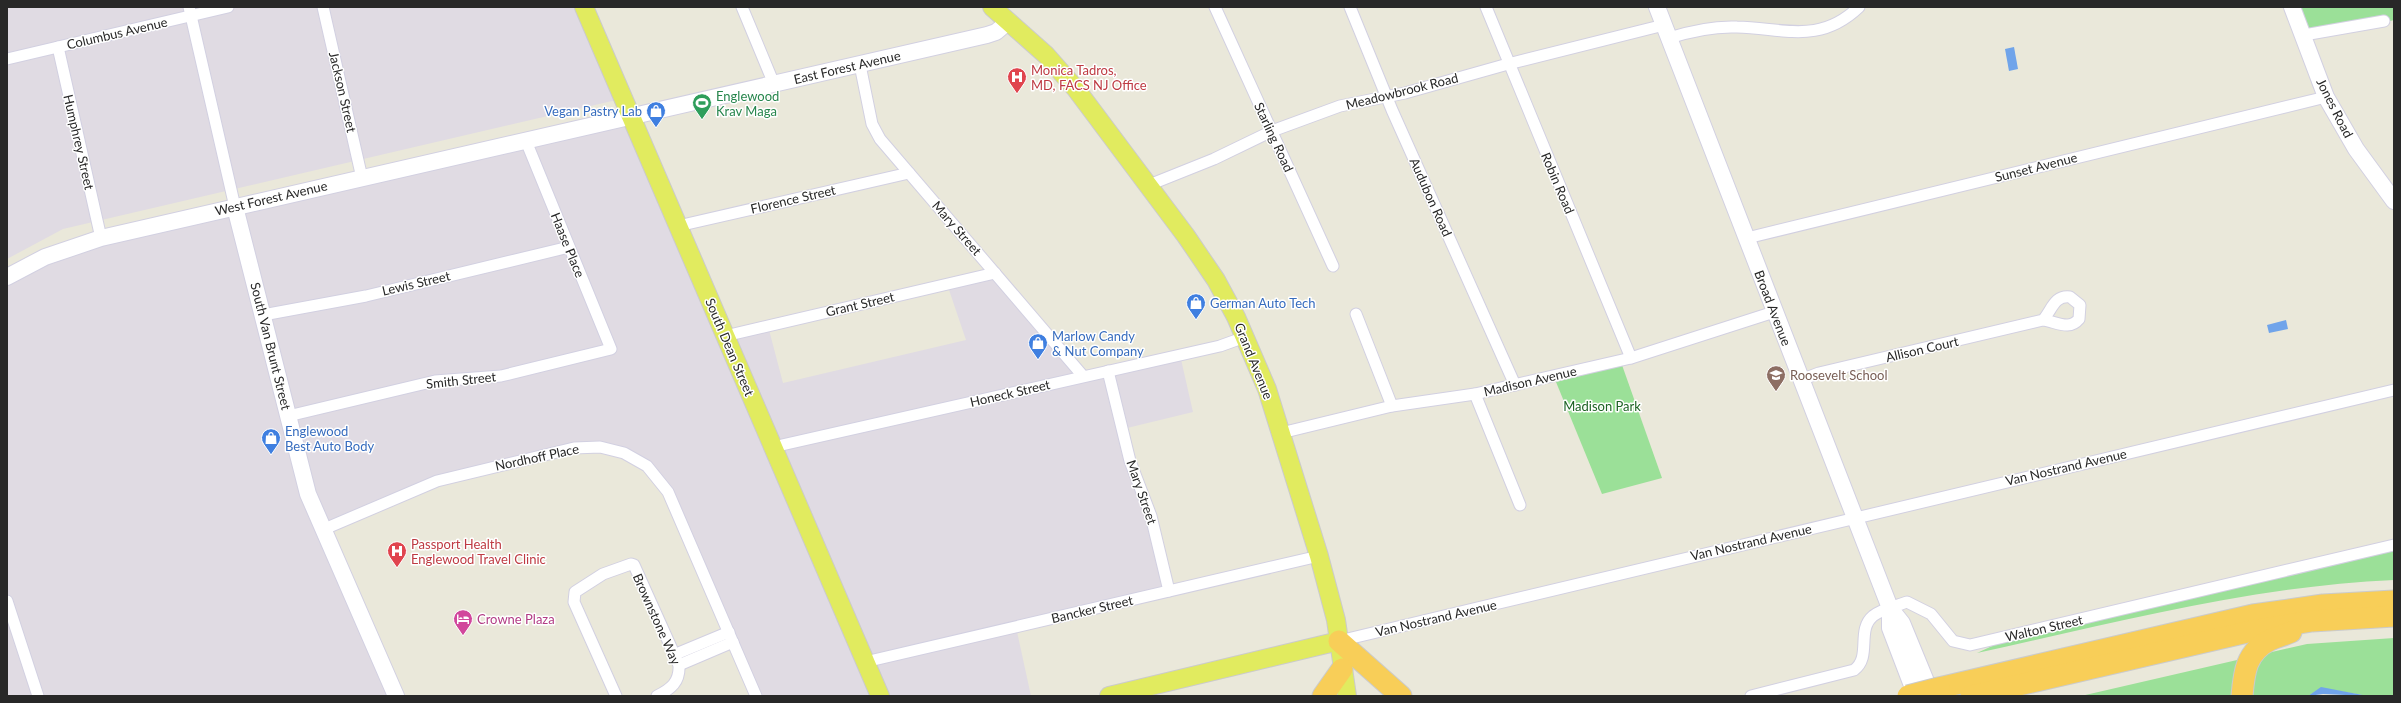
<svg xmlns="http://www.w3.org/2000/svg" width="2401" height="703" viewBox="0 0 2401 703" font-family="Lato,sans-serif">
  <style>
    .industrial { fill: #e0dbe3 }
    .green { fill: #9be098 }
    .water { fill: #70a4ea }
    .lines { fill: none; stroke-linecap: round; stroke-linejoin: round }
    .street-casing { stroke: #d2d0e1; stroke-width: 13 }
    .secondary-casing { stroke: #d2d0e1; stroke-width: 18 }
    .primary-casing { stroke: #cbcbcb; stroke-width: 20 }
    .highway-casing { stroke: #cbcbcb; stroke-width: 23 }
    .street { stroke: #fff; stroke-width: 11 }
    .secondary { stroke: #fff; stroke-width: 16 }
    .primary { stroke: #e1eb5f; stroke-width: 18 }
    .highway { stroke: #f8ce58; stroke-width: 21 }
    .highway-bridge-casing { stroke: #cbcbcb; stroke-width: 23; stroke-linecap: butt }
    .highway-bridge { stroke: #f8ce58; stroke-width: 21 }
    .labels { text-anchor: middle; stroke-width: 3; stroke-linejoin: round; paint-order: stroke }
    .street-label { font-size: 13px; fill: #282828; stroke: #fff }
    .health-label { font-size: 13px; fill: #be3a42; stroke: #fff; text-anchor: start }
    .leisure-label { font-size: 13px; fill: #27864d; stroke: #fff; text-anchor: start }
    .shop-label { font-size: 13px; fill: #366cbe; stroke: #fff; text-anchor: start }
    .education-label { font-size: 13px; fill: #785e54; stroke: #fff; text-anchor: start }
    .park-label { font-size: 13px; fill: #1c6223; stroke: #fff }
    .hotel-label { font-size: 13px; fill: #b23c85; stroke: #fff; text-anchor: start }
  </style>
  <rect width="100%" height="100%" fill="#eae8da"/>
  <!-- industrial -->
  <g class="industrial">
    <path d="M 7,7 L 586,7 L 625,98 L 63,229 L 7,259 Z"/>
    <path d="M 630,117 L 725,335 L 768,326 L 783,383 L 966,340 L 947,284 L 995,273 L 1083,376 L 1180,355 L 1193,412 L 1123,429 L 1169,591 L 1016,627 L 1031,696 L 756,696 L 653,472 L 600,447 L 460,473 L 322,530 L 396,696 L 7,696 L 7,277 L 37,260 Z"/>
  </g>
  <!-- green -->
  <g class="green">
    <path d="M 2290,7 L 2394,7 L 2394,20 L 2341,34 L 2306,37 Z"/>
    <path d="M 1622,365 L 1662,478 L 1602,494 L 1556,382 Z"/>
    <path d="M 2394,546 L 2394,580 C 2253,586 2115,623 1977,653 L 2016,635 Z"/>
    <path d="M 2394,638 L 2394,696 L 2368,696 L 2321,688 L 2308,696 L 2081,696 L 2307,644 Z"/>
  </g>
  <!-- water -->
  <g class="water">
    <path d="M 2014,47 L 2018,69 L 2009,71 L 2005,49 Z"/>
    <path d="M 2286,320 L 2288,329 L 2269,333 L 2267,325 Z"/>
    <path d="M 2321,687 L 2368,696 L 2323,694 L 2308,696 Z"/>
  </g>
  <g class="lines">
    <defs>
      <g id="street">
        <path d="M 189,7 L 235,207"/>
        <path d="M 323,7 L 362,178"/>
        <path d="M 742,7 L 774,84"/>
        <path d="M 1215,7 L 1333,266"/>
        <path d="M 1350,7 L 1392,110 L 1515,385"/>
        <path d="M 1486,7 L 1631,358"/>
        <path d="M 2304,35 L 2384,21"/>
        <path d="M 1669,38 C 1691,31 1714,26 1737,27 C 1784,28 1819,45 1859,7"/>
        <path d="M 58,47 L 101,238"/>
        <path d="M 7,59 L 228,7"/>
        <path d="M 860,65 L 872,124 L 880,139 L 1083,376"/>
        <path d="M 1149,185 L 1214,159 L 1272,131 L 1340,106 L 1405,93 L 1508,64 L 1664,25"/>
        <path d="M 678,226 L 909,173"/>
        <path d="M 1747,238 L 2326,97"/>
        <path d="M 1356,314 L 1392,406"/>
        <path d="M 263,315 L 366,296 L 569,247"/>
        <path d="M 725,336 L 995,273"/>
        <path d="M 1108,371 L 1130,461 L 1151,516 L 1169,591"/>
        <path d="M 1801,380 L 1819,373 L 2043,320 C 2057,322 2069,331 2079,319 L 2080,305 L 2070,297 C 2054,295 2052,310 2043,320"/>
        <path d="M 1475,394 L 1520,505"/>
        <path d="M 288,416 L 435,381 L 501,376 L 611,349 L 526,141"/>
        <path d="M 1281,433 L 1392,406 L 1475,394 L 1631,358 L 1774,312"/>
        <path d="M 773,447 L 1220,346 L 1245,337"/>
        <path d="M 322,530 L 437,481 L 574,448 L 600,447 L 624,453 L 647,466 L 668,492 L 756,696"/>
        <path d="M 7,601 L 38,696"/>
        <path d="M 1339,641 L 2394,390"/>
        <path d="M 676,654 L 729,632"/>
        <path d="M 865,662 L 1319,556"/>
        <path d="M 679,665 L 733,642"/>
        <path d="M 616,696 L 574,602 L 575,592 L 603,574 L 631,564 L 634,565 L 679,665 C 680,682 671,689 657,696"/>
        <path d="M 1751,696 L 1854,670 C 1872,657 1856,630 1873,616 C 1882,609 1896,606 1907,602 L 1931,614 L 1953,641 L 1970,645 L 2394,545"/>
      </g>
      <g id="secondary">
        <path d="M 1657,7 L 1890,608 L 1902,623 L 1932,696"/>
        <path d="M 2292,7 L 2326,97 L 2356,149 L 2394,201"/>
        <path d="M 235,207 L 308,494 L 396,696"/>
        <path d="M 7,277 L 45,257 L 101,238 L 987,35 L 996,32 L 1009,21"/>
        <path d="M 1890,608 L 1890,628 L 1916,696"/>
      </g>
      <g id="primary">
        <path d="M 584,7 L 880,696"/>
        <path d="M 992,7 L 1046,55 L 1076,89 L 1186,236 L 1216,280 L 1236,317 L 1267,389 L 1319,556 L 1336,620 L 1347,696"/>
        <path d="M 1109,696 L 1339,641"/>
      </g>
      <g id="highway">
        <path d="M 1339,641 L 1401,696"/>
        <path d="M 1939,688 L 2253,615 L 2323,605 L 2394,601"/>
        <path d="M 1323,696 L 1342,669"/>
        <path d="M 1971,696 L 2256,630 L 2312,621 L 2394,616"/>
        <path d="M 2242,696 C 2244,672 2246,652 2270,640 C 2277,637 2285,635 2291,632"/>
      </g>
    </defs>
    <!-- street casing -->
    <use href="#street" class="street-casing"/>
    <!-- secondary casing -->
    <use href="#secondary" class="secondary-casing"/>
    <!-- primary casing -->
    <use href="#primary" class="primary-casing"/>
    <!-- highway casing -->
    <use href="#highway" class="highway-casing"/>
    <!-- street -->
    <use href="#street" class="street"/>
    <!-- secondary -->
    <use href="#secondary" class="secondary"/>
    <!-- primary -->
    <use href="#primary" class="primary"/>
    <!-- highway -->
    <use href="#highway" class="highway"/>
    <defs>
      <path id="highway-bridge" d="M 1908,696 L 1939,688"/>
    </defs>
    <!-- highway-bridge casing -->
    <use href="#highway-bridge" class="highway-bridge-casing"/>
    <!-- highway-bridge -->
    <use href="#highway-bridge" class="highway-bridge"/>
  </g>
  <!-- icons -->
  <defs>
    <symbol id="hospital-pin" viewBox="-11 -11 22 30"><path d="M0 17L-7.5 6A9.5 9.5 0 1 1 7.5 6Z" fill="#e0444e" stroke="#fff"/><path d="M-5-5h3v3.5h4V-5h3V5h-3V1.5h-4V5h-3Z" fill="#fff"/></symbol>
    <symbol id="stadium-pin" viewBox="-11 -11 22 30"><path d="M0 17L-7.5 6A9.5 9.5 0 1 1 7.5 6Z" fill="#2e9e5b" stroke="#fff"/><path d="M0-5a6.5 5 0 1 0 0 10a6.5 5 0 1 0 0-10ZM-3.5-1.8h7v3.6h-7Z" fill="#fff"/></symbol>
    <symbol id="shop-pin" viewBox="-11 -11 22 30"><path d="M0 17L-7.5 6A9.5 9.5 0 1 1 7.5 6Z" fill="#3f7fe0" stroke="#fff"/><path d="M-5-2.5h2.3a2.7 3.5 0 0 1 5.4 0H5L5.5 6h-11ZM-1.5-2.5h3a1.5 2.3 0 0 0-3 0Z" fill="#fff"/></symbol>
    <symbol id="school-pin" viewBox="-11 -11 22 30"><path d="M0 17L-7.5 6A9.5 9.5 0 1 1 7.5 6Z" fill="#8d6e63" stroke="#fff"/><path d="M0-5L7-2L0 1L-7-2ZM-4 1L0 2.5L4 1V4Q0 6-4 4Z" fill="#fff"/></symbol>
    <symbol id="hotel-pin" viewBox="-11 -11 22 30"><path d="M0 17L-7.5 6A9.5 9.5 0 1 1 7.5 6Z" fill="#d1479c" stroke="#fff"/><path d="M-6-4.5h1.5V1H6V5H4.5V3h-9V5H-6ZM-4 0a1.8 1.8 0 1 1 3.6 0ZM.5 0V-2.5h3Q6-2.5 6 0Z" fill="#fff"/></symbol>
  </defs>
  <g fill-rule="evenodd">
    <use href="#hospital-pin" x="1006" y="66" width="22" height="30"/>
    <use href="#stadium-pin" x="691" y="92" width="22" height="30"/>
    <use href="#shop-pin" x="645" y="100" width="22" height="30"/>
    <use href="#shop-pin" x="1185" y="292" width="22" height="30"/>
    <use href="#shop-pin" x="1027" y="332" width="22" height="30"/>
    <use href="#school-pin" x="1765" y="364" width="22" height="30"/>
    <use href="#shop-pin" x="260" y="427" width="22" height="30"/>
    <use href="#hospital-pin" x="386" y="540" width="22" height="30"/>
    <use href="#hotel-pin" x="452" y="608" width="22" height="30"/>
  </g>
  <g class="labels">
    <!-- street labels -->
    <g class="street-label">
      <text transform="translate(117 33) rotate(-13)" y="5">Columbus Avenue</text>
      <text transform="translate(847 67) rotate(-13)" y="5">East Forest Avenue</text>
      <text transform="translate(1402 91) rotate(-14)" y="5">Meadowbrook Road</text>
      <text transform="translate(343 92) rotate(77)" y="5">Jackson Street</text>
      <text transform="translate(2335 108) rotate(63)" y="5">Jones Road</text>
      <text transform="translate(1274 137) rotate(65)" y="5">Starling Road</text>
      <text transform="translate(79 142) rotate(77)" y="5">Humphrey Street</text>
      <text transform="translate(2036 167) rotate(-14)" y="5">Sunset Avenue</text>
      <text transform="translate(1558 183) rotate(67)" y="5">Robin Road</text>
      <text transform="translate(1431 197) rotate(66)" y="5">Audubon Road</text>
      <text transform="translate(271 198) rotate(-13)" y="5">West Forest Avenue</text>
      <text transform="translate(793 199) rotate(-13)" y="5">Florence Street</text>
      <text transform="translate(957 228) rotate(49)" y="5">Mary Street</text>
      <text transform="translate(568 245) rotate(68)" y="5">Haase Place</text>
      <text transform="translate(416 283) rotate(-13)" y="5">Lewis Street</text>
      <text transform="translate(860 304) rotate(-13)" y="5">Grant Street</text>
      <text transform="translate(1773 308) rotate(69)" y="5">Broad Avenue</text>
      <text transform="translate(271 346) rotate(76)" y="5">South Van Brunt Street</text>
      <text transform="translate(730 347) rotate(67)" y="5">South Dean Street</text>
      <text transform="translate(1922 349) rotate(-13)" y="5">Allison Court</text>
      <text transform="translate(1254 361) rotate(68)" y="5">Grand Avenue</text>
      <text transform="translate(461 380) rotate(-6)" y="5">Smith Street</text>
      <text transform="translate(1530 381) rotate(-13)" y="5">Madison Avenue</text>
      <text transform="translate(1010 393) rotate(-13)" y="5">Honeck Street</text>
      <text transform="translate(537 457) rotate(-12)" y="5">Nordhoff Place</text>
      <text transform="translate(2066 467) rotate(-13)" y="5">Van Nostrand Avenue</text>
      <text transform="translate(1142 492) rotate(71)" y="5">Mary Street</text>
      <text transform="translate(1751 542) rotate(-13)" y="5">Van Nostrand Avenue</text>
      <text transform="translate(1092 609) rotate(-13)" y="5">Bancker Street</text>
      <text transform="translate(1436 618) rotate(-13)" y="5">Van Nostrand Avenue</text>
      <text transform="translate(657 619) rotate(66)" y="5">Brownstone Way</text>
      <text transform="translate(2044 628) rotate(-13)" y="5">Walton Street</text>
    </g>
    <!-- health labels -->
    <g class="health-label">
      <text x="1031" y="75">Monica Tadros,<tspan x="1031" dy="15">MD, FACS NJ Office</tspan></text>
      <text x="411" y="549">Passport Health<tspan x="411" dy="15">Englewood Travel Clinic</tspan></text>
    </g>
    <!-- leisure labels -->
    <g class="leisure-label">
      <text x="716" y="101">Englewood<tspan x="716" dy="15">Krav Maga</tspan></text>
    </g>
    <!-- shop labels -->
    <g class="shop-label">
      <text x="642" y="116" text-anchor="end">Vegan Pastry Lab</text>
      <text x="1210" y="308">German Auto Tech</text>
      <text x="1052" y="341">Marlow Candy<tspan x="1052" dy="15">&amp; Nut Company</tspan></text>
      <text x="285" y="436">Englewood<tspan x="285" dy="15">Best Auto Body</tspan></text>
    </g>
    <!-- education labels -->
    <g class="education-label">
      <text x="1790" y="380">Roosevelt School</text>
    </g>
    <!-- park labels -->
    <g class="park-label">
      <text x="1602" y="411">Madison Park</text>
    </g>
    <!-- hotel labels -->
    <g class="hotel-label">
      <text x="477" y="624">Crowne Plaza</text>
    </g>
  </g>
  <!-- border -->
  <rect width="2401" height="703" fill="none" stroke="#282828" stroke-width="16"/>
</svg>
